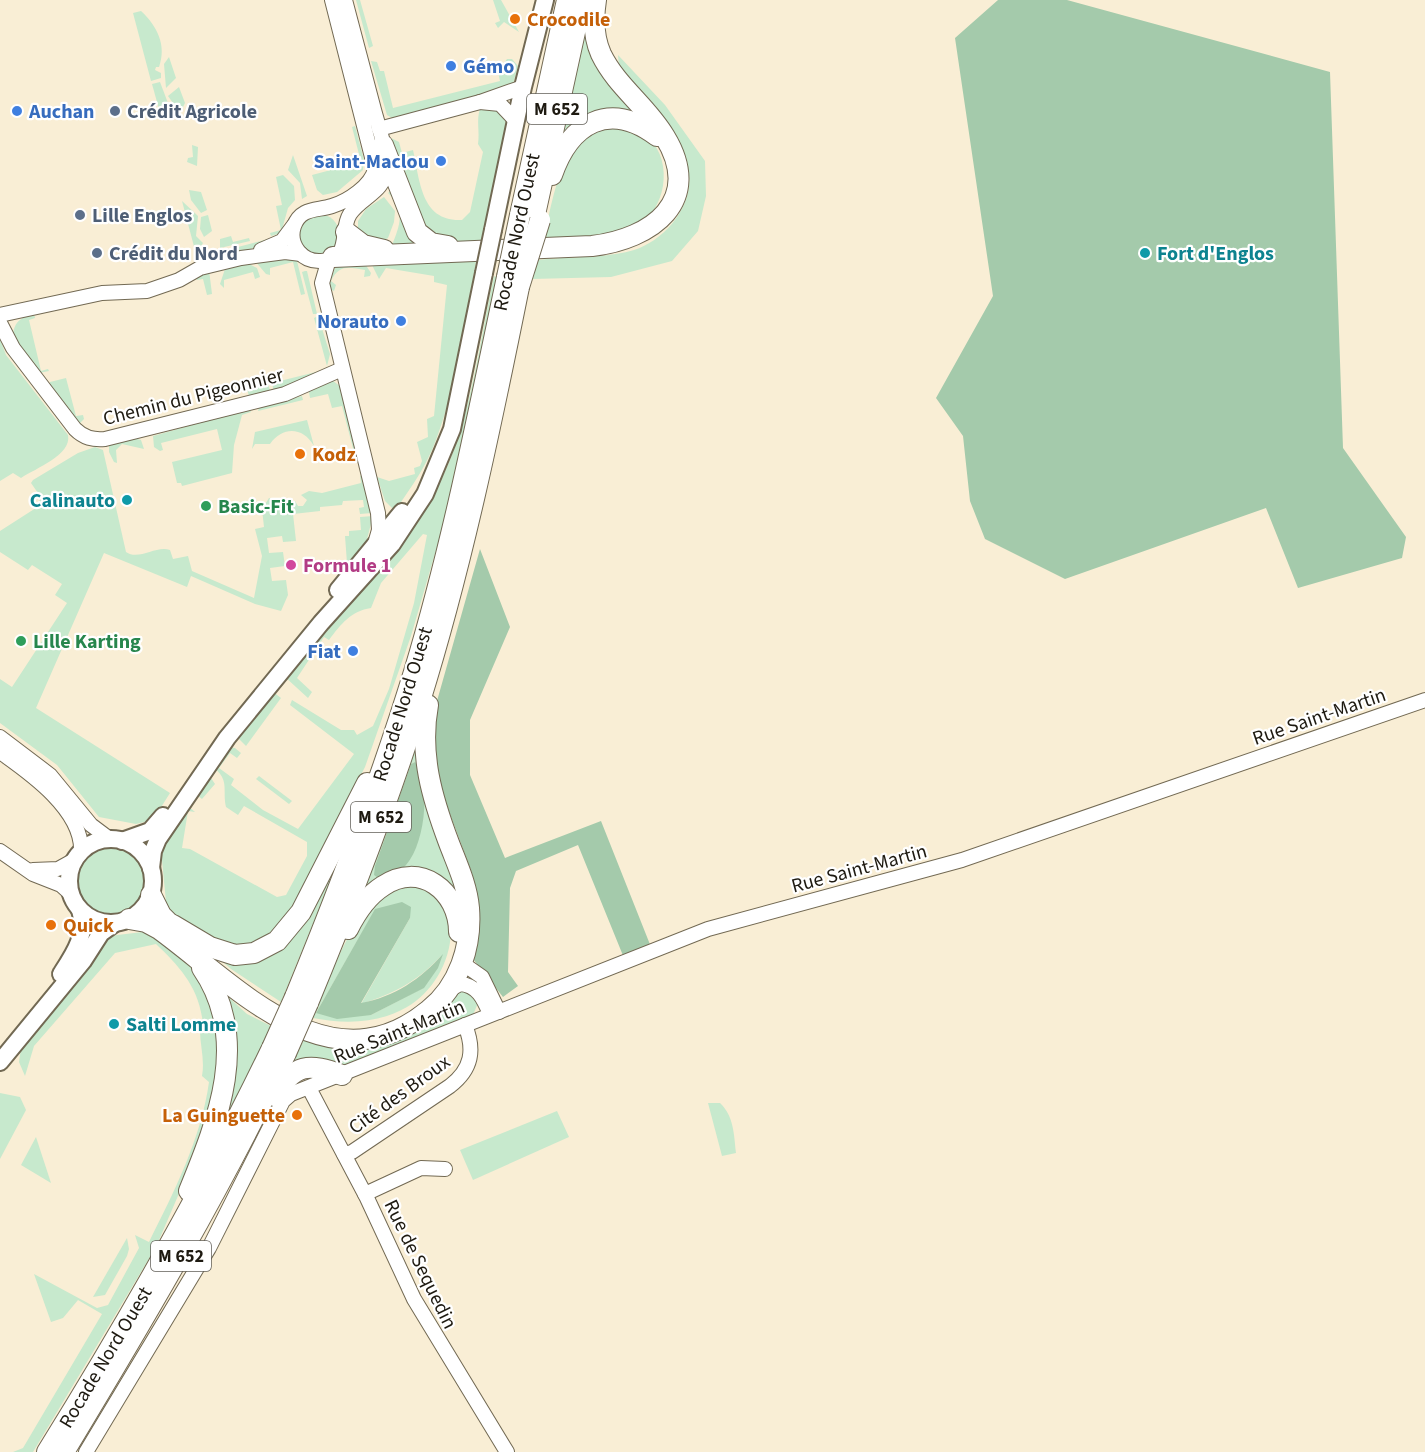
<svg xmlns="http://www.w3.org/2000/svg" width="1425" height="1452" viewBox="0 0 1425 1452" font-family="'Source Sans 3',sans-serif">
  <style>
    .green { fill: #c7e9cd; fill-rule: evenodd }
    .forest { fill: #a4caab }
    .lines { fill: none; stroke-linecap: round; stroke-linejoin: round }
    .minor-casing { stroke: #726953; stroke-width: 16 }
    .major-casing { stroke: #726953; stroke-width: 20 }
    .highway-casing { stroke: #726953; stroke-width: 22 }
    .minor { stroke: #fff; stroke-width: 14 }
    .major { stroke: #fff; stroke-width: 16 }
    .highway { stroke: #fff; stroke-width: 20 }
    .major-bridge-casing { stroke: #726953; stroke-width: 20; stroke-linecap: butt }
    .highway-bridge-casing { stroke: #726953; stroke-width: 22; stroke-linecap: butt }
    .major-bridge { stroke: #fff; stroke-width: 16 }
    .highway-bridge { stroke: #fff; stroke-width: 20 }
    .food-dot { fill: #e8710a; stroke: #fff; stroke-width: 2 }
    .shop-dot { fill: #3f7fe0; stroke: #fff; stroke-width: 2 }
    .service-dot { fill: #5c6f8a; stroke: #fff; stroke-width: 2 }
    .culture-dot { fill: #0f9aa8; stroke: #fff; stroke-width: 2 }
    .leisure-dot { fill: #2e9e5b; stroke: #fff; stroke-width: 2 }
    .hotel-dot { fill: #d1479c; stroke: #fff; stroke-width: 2 }
    .labels { text-anchor: middle; stroke-width: 4.5; stroke-linejoin: round; paint-order: stroke }
    .shield { fill: #fff; stroke: #625f58; stroke-width: 1.5 }
    .shield-label { font-size: 18px; font-weight: bold; fill: #1e1a11 }
    .food-label { font-size: 20px; font-weight: bold; fill: #c56008; stroke: #fff; text-anchor: start }
    .shop-label { font-size: 20px; font-weight: bold; fill: #366cbe; stroke: #fff; text-anchor: end }
    .service-label { font-size: 20px; font-weight: bold; fill: #4e5e75; stroke: #fff; text-anchor: start }
    .street-label { font-size: 20px; fill: #1e1a11; stroke: #fff }
    .culture-label { font-size: 20px; font-weight: bold; fill: #0d838f; stroke: #fff; text-anchor: start }
    .leisure-label { font-size: 20px; font-weight: bold; fill: #27864d; stroke: #fff; text-anchor: start }
    .hotel-label { font-size: 20px; font-weight: bold; fill: #b23c85; stroke: #fff; text-anchor: start }
  </style>
  <rect width="100%" height="100%" fill="#f9eed5"/>
  <!-- green -->
  <g class="green">
    <path d="M 356,0 L 360,0 L 373,46 L 369,48 Z"/>
    <path d="M 493,0 L 501,0 L 519,32 L 504,22 L 498,28 L 495,23 L 500,21 Z"/>
    <path d="M 141,11 C 157,26 167,45 159,67 L 156,67 L 155,70 L 161,73 L 161,78 L 151,81 L 133,13 Z"/>
    <path d="M 590,12 L 647,121 L 628,112 L 560,140 Z"/>
    <path d="M 618,55 L 665,105 L 705,161 L 706,196 L 698,231 L 672,261 L 611,277 L 532,279 L 538,260 C 569,256 604,259 634,250 C 669,239 704,194 683,156 C 666,125 640,96 619,67 Z"/>
    <path d="M 169,57 L 176,78 L 166,88 L 164,64 Z"/>
    <path d="M 507,59 L 512,59 L 518,66 L 513,84 L 501,90 L 392,118 L 387,115 L 371,61 L 377,62 L 380,71 L 384,71 L 393,108 L 500,81 L 498,72 Z"/>
    <path d="M 160,82 L 171,111 L 162,120 L 152,84 Z"/>
    <path d="M 179,87 L 185,103 L 180,113 L 168,96 Z"/>
    <path d="M 491,107 L 497,109 L 506,122 L 482,242 L 440,242 L 430,239 L 402,177 L 391,138 L 399,142 L 402,153 L 413,150 C 420,181 421,222 462,220 L 470,212 L 483,152 L 478,144 C 480,132 476,120 480,109 Z"/>
    <path d="M 355,126 L 364,160 L 363,170 L 337,192 L 323,195 L 317,190 L 312,175 L 361,162 L 352,127 Z"/>
    <path d="M 619,127 C 628,130 642,133 649,139 C 674,161 666,213 635,226 C 607,237 574,237 544,237 C 552,204 558,156 587,135 C 596,128 608,128 619,127 Z"/>
    <path d="M 192,145 L 198,147 L 197,166 L 187,162 L 188,158 L 193,157 Z"/>
    <path d="M 293,155 L 307,196 L 302,199 L 300,183 L 288,170 Z"/>
    <path d="M 283,175 L 294,186 L 295,200 L 288,208 L 281,233 L 271,236 L 270,233 L 281,230 L 276,206 L 282,205 L 276,177 Z"/>
    <path d="M 395,187 L 427,244 L 392,245 C 400,226 406,209 388,193 Z"/>
    <path d="M 189,190 L 201,192 L 207,210 L 201,213 L 191,200 Z"/>
    <path d="M 384,197 L 395,211 L 394,222 L 388,238 L 375,245 L 358,230 L 358,221 L 366,209 Z"/>
    <path d="M 182,201 L 198,216 L 196,236 L 203,243 L 196,254 Z"/>
    <circle cx="319" cy="234" r="20"/>
    <path d="M 208,215 L 212,231 L 204,237 L 200,229 L 201,217 Z"/>
    <path d="M 231,236 L 233,242 L 249,238 L 250,241 L 220,248 L 220,239 Z"/>
    <path d="M 280,236 L 263,245 L 210,262 L 219,252 Z"/>
    <path d="M 284,256 L 297,261 L 305,294 L 301,295 L 293,262 L 270,268 L 270,275 L 266,274 L 255,261 Z"/>
    <path d="M 477,256 C 466,317 458,382 436,440 C 427,465 412,486 397,508 L 393,509 L 385,501 L 377,477 L 389,481 L 415,474 L 414,468 L 420,466 L 422,461 L 417,442 L 428,437 L 427,419 L 434,416 L 447,285 L 434,282 L 434,276 L 386,268 L 379,279 L 370,261 Z"/>
    <path d="M 247,263 L 257,268 L 260,277 L 255,279 L 253,272 L 224,280 L 224,288 L 220,284 L 225,269 Z"/>
    <path d="M 365,264 L 371,273 L 370,276 L 364,277 L 365,270 C 349,267 339,264 331,281 L 336,285 L 334,291 L 328,288 L 336,265 Z"/>
    <path d="M 209,270 L 212,294 L 207,295 L 203,279 L 197,280 L 196,278 Z"/>
    <path d="M 305,271 L 307,271 L 317,314 L 313,314 L 302,272 Z"/>
    <path d="M 494,276 L 498,278 L 441,533 L 411,636 L 365,767 L 284,922 L 269,939 L 246,947 L 212,941 L 174,915 L 166,902 L 161,850 L 209,775 L 215,784 L 202,799 L 197,795 L 189,807 L 195,812 L 188,811 L 182,848 L 190,849 L 277,897 L 286,895 L 307,856 L 307,842 L 244,806 L 238,815 L 226,807 C 222,791 230,780 214,768 L 228,747 L 235,748 L 241,753 L 237,758 L 230,753 L 219,768 L 234,779 L 231,785 L 263,810 L 298,829 L 354,754 L 290,705 L 292,700 L 341,730 L 354,730 L 357,735 L 373,726 L 389,689 L 414,603 L 427,535 L 423,534 L 381,583 L 371,608 C 351,611 341,624 329,640 L 324,637 L 297,678 L 312,692 L 308,698 L 285,677 C 337,616 405,552 441,480 C 470,423 480,339 494,276 Z"/>
    <path d="M 34,314 L 35,318 L 29,320 L 41,371 L 48,369 L 49,371 L 39,373 L 13,338 C 13,323 20,317 34,314 Z"/>
    <path d="M 318,316 L 330,354 L 327,366 L 314,318 Z"/>
    <path d="M 0,339 L 6,355 L 68,435 C 72,455 36,468 21,478 L 13,473 L 0,481 Z"/>
    <path d="M 324,370 L 274,392 L 272,383 Z"/>
    <path d="M 66,378 L 76,416 L 83,415 L 84,419 L 78,425 L 49,386 L 50,382 Z"/>
    <path d="M 332,380 L 341,387 L 359,455 L 355,456 L 342,406 L 332,408 L 328,394 L 310,398 L 309,392 Z"/>
    <path d="M 268,384 L 271,393 L 249,396 L 247,389 Z"/>
    <path d="M 302,396 L 303,400 L 258,411 L 259,408 Z"/>
    <path d="M 249,409 L 251,412 L 242,415 L 234,445 L 232,473 L 182,486 L 181,483 L 177,483 L 172,462 L 222,450 L 217,429 L 161,443 L 163,450 L 160,451 L 154,447 L 153,436 Z"/>
    <path d="M 307,420 L 314,446 C 303,427 283,426 270,444 L 255,444 L 252,449 L 255,432 Z"/>
    <path d="M 134,438 L 141,440 L 144,449 L 122,444 L 116,450 L 117,463 L 114,462 L 109,452 L 109,445 Z"/>
    <path d="M 95,447 L 103,450 L 126,552 C 139,561 156,545 170,550 L 173,559 L 188,556 L 192,571 L 254,598 L 262,556 L 255,529 L 264,527 L 262,509 L 269,498 L 278,501 L 295,501 L 298,506 L 303,506 L 307,500 L 301,495 L 309,491 L 322,493 L 361,483 L 360,476 L 363,475 L 372,513 L 360,514 L 359,508 L 364,507 L 363,500 L 343,501 L 342,505 L 320,507 L 320,511 L 293,514 L 296,541 L 283,542 L 282,536 L 267,538 L 269,553 L 283,552 L 285,566 L 270,568 L 272,581 L 286,580 L 288,595 L 281,611 L 255,604 L 191,576 L 187,587 L 104,553 L 36,708 L 170,793 L 153,820 L 136,824 L 99,817 L 57,765 L 0,723 L 0,679 L 12,687 L 67,603 L 55,595 L 62,584 L 32,565 L 28,570 L 0,552 L 0,531 L 39,506 L 40,496 L 31,483 L 33,480 L 78,453 Z"/>
    <path d="M 373,516 L 365,547 L 341,576 L 338,573 L 347,563 L 345,536 L 349,536 L 349,531 L 361,530 L 360,517 Z"/>
    <path d="M 272,691 L 281,698 L 246,746 L 237,737 Z"/>
    <path d="M 418,728 L 460,885 L 465,924 L 419,873 L 359,903 ZM 415,762 L 375,866 L 411,764 Z"/>
    <path d="M 259,776 L 292,801 L 289,804 L 256,779 Z"/>
    <path d="M 355,821 L 281,1002 L 231,969 L 216,956 L 256,958 Z"/>
    <circle cx="111" cy="882" r="34"/>
    <path d="M 422,886 C 428,890 437,894 441,899 C 465,935 441,988 407,1007 C 378,1024 345,1024 313,1018 C 332,975 349,911 395,888 C 402,885 414,886 422,886 ZM 375,910 L 410,918 L 361,1004 C 393,994 418,981 441,956 L 423,988 L 371,1015 L 316,1013 Z"/>
    <path d="M 151,931 L 188,961 L 201,978 L 211,999 L 223,1053 L 199,1147 L 156,1247 L 33,1452 L 13,1452 L 23,1448 L 102,1314 L 78,1300 L 63,1318 L 51,1322 L 34,1274 L 97,1308 L 108,1305 L 139,1248 L 135,1235 L 149,1242 C 174,1192 201,1139 209,1082 L 202,1076 C 205,1060 200,1046 200,1030 C 200,1026 203,1021 202,1017 C 197,985 178,965 156,944 L 115,953 L 34,1046 L 25,1076 L 19,1062 L 21,1048 L 109,936 Z"/>
    <path d="M 463,991 L 471,993 L 478,1003 L 473,1015 L 341,1070 L 286,1074 L 305,1038 C 326,1039 370,1045 389,1041 C 417,1036 438,1012 456,992 Z"/>
    <path d="M 224,993 L 247,1014 L 271,1026 L 215,1148 Z"/>
    <path d="M 0,1093 L 20,1097 L 26,1110 L 0,1159 Z"/>
    <path d="M 708,1103 L 720,1103 C 734,1116 734,1135 736,1153 L 722,1156 Z"/>
    <path d="M 557,1111 L 569,1137 L 473,1180 L 460,1150 Z"/>
    <path d="M 36,1137 L 51,1183 L 21,1165 Z"/>
    <path d="M 127,1238 L 129,1249 L 127,1256 L 105,1295 L 93,1297 Z"/>
  </g>
  <!-- forest -->
  <g class="forest">
    <path d="M 998,0 L 1067,0 L 1330,72 L 1343,448 L 1406,537 L 1402,558 L 1298,588 L 1266,508 L 1065,579 L 985,539 L 970,501 L 963,436 L 936,398 L 993,296 L 955,38 Z"/>
    <path d="M 480,549 L 510,627 L 470,720 L 470,775 L 505,858 L 601,821 L 651,947 L 624,958 L 578,845 L 516,871 L 510,888 L 508,972 L 518,986 L 503,997 L 473,959 L 476,902 L 472,873 L 438,782 L 433,744 L 435,708 Z"/>
    <path d="M 415,762 C 432,786 425,850 402,869 C 396,874 387,877 381,880 L 374,875 L 375,866 L 411,764 Z"/>
    <path d="M 402,902 L 411,907 L 410,918 L 361,1003 C 394,997 421,979 443,954 L 438,968 L 424,988 L 371,1015 L 337,1019 L 316,1013 L 375,909 Z"/>
  </g>
  <g class="lines">
    <defs>
      <g id="minor">
        <path d="M 332,0 L 375,169 C 371,186 348,201 332,206 C 317,211 301,207 294,226 C 291,235 293,245 299,252 C 304,258 311,261 319,261 C 353,262 339,230 350,214 C 361,197 385,192 386,169 C 387,148 378,126 373,106 C 364,71 354,35 345,0"/>
        <path d="M 516,121 L 500,104 L 480,102 L 523,87"/>
        <path d="M 379,129 L 480,102"/>
        <path d="M 261,250 L 282,241 L 294,225"/>
        <path d="M 329,259 L 322,283 L 378,513 L 379,530 L 375,544"/>
        <path d="M 0,315 L 102,293 L 147,291 L 179,280 L 200,268 L 241,258 L 285,252 L 301,254"/>
        <path d="M 0,323 L 13,348 L 75,429 C 84,438 93,440 105,439 L 285,394 L 342,369"/>
        <path d="M 0,737 L 50,775 L 91,825 L 111,840"/>
        <path d="M 0,752 C 30,773 84,811 81,853"/>
        <path d="M 0,851 L 33,874 L 61,885 L 71,894"/>
        <path d="M 33,870 L 58,869 L 76,859"/>
        <path d="M 462,963 L 482,977 L 499,1012"/>
        <path d="M 447,991 L 460,984 C 478,985 484,1000 490,1014"/>
        <path d="M 309,1088 L 367,1198 L 414,1299 L 507,1452"/>
        <path d="M 344,1154 L 352,1152 L 450,1086 C 472,1069 475,1050 465,1025"/>
        <path d="M 365,1194 L 421,1168 L 445,1169"/>
        <path d="M 86,1452 L 209,1248 L 283,1101 L 291,1094 L 708,929 L 962,860 L 1425,700"/>
      </g>
      <g id="major">
        <path d="M 493,230 L 523,87 L 545,0"/>
        <path d="M 338,590 L 402,512"/>
        <circle cx="111" cy="881" r="42"/>
        <path d="M 122,841 L 150,831 L 163,816"/>
        <path d="M 151,868 L 153,851 L 158,839 L 227,738 L 321,623 L 392,544 L 425,494 L 452,429 L 484,273"/>
        <path d="M 61,974 C 74,954 88,934 80,910"/>
        <path d="M 0,1062 L 83,961 L 101,933 L 115,923"/>
      </g>
      <g id="highway">
        <path d="M 383,145 L 417,232 L 431,243 L 448,246"/>
        <path d="M 552,175 C 570,123 609,100 657,136"/>
        <path d="M 520,215 L 567,0"/>
        <path d="M 534,219 L 582,0"/>
        <path d="M 346,232 L 363,245 L 384,250"/>
        <path d="M 333,257 L 592,246 C 652,239 704,201 665,137 C 647,106 617,87 601,54 C 593,36 593,19 596,0"/>
        <path d="M 151,895 L 161,915 L 178,932"/>
        <path d="M 129,919 L 146,922 L 159,929 C 235,984 330,1092 429,1010 C 459,986 472,946 469,908 C 467,885 457,864 449,843 C 432,798 419,754 428,705"/>
        <path d="M 173,925 L 210,947 L 235,955 L 254,953 L 277,941 L 301,912 L 367,783"/>
        <path d="M 348,929 C 356,913 367,896 383,886 C 420,861 459,891 459,932"/>
        <path d="M 295,997 C 339,890 380,783 414,672 C 453,543 479,409 507,277"/>
        <path d="M 308,1003 C 349,904 388,804 420,701 C 462,566 491,426 519,287"/>
        <path d="M 275,1096 C 294,1063 309,1063 342,1075"/>
        <path d="M 189,1191 C 218,1120 251,1039 202,968"/>
        <path d="M 47,1452 C 129,1320 205,1187 272,1048"/>
        <path d="M 64,1452 C 143,1321 220,1191 286,1053"/>
      </g>
    </defs>
    <!-- minor casing -->
    <use href="#minor" class="minor-casing"/>
    <!-- major casing -->
    <use href="#major" class="major-casing"/>
    <!-- highway casing -->
    <use href="#highway" class="highway-casing"/>
    <!-- minor -->
    <use href="#minor" class="minor"/>
    <!-- major -->
    <use href="#major" class="major"/>
    <!-- highway -->
    <use href="#highway" class="highway"/>
    <defs>
      <path id="major-bridge" d="M 484,273 L 493,230"/>
      <g id="highway-bridge">
        <path d="M 507,277 L 520,215"/>
        <path d="M 519,287 L 540,220"/>
        <path d="M 272,1048 L 295,997"/>
        <path d="M 286,1053 L 308,1003"/>
      </g>
    </defs>
    <!-- major-bridge casing -->
    <use href="#major-bridge" class="major-bridge-casing"/>
    <!-- highway-bridge casing -->
    <use href="#highway-bridge" class="highway-bridge-casing"/>
    <!-- major-bridge -->
    <use href="#major-bridge" class="major-bridge"/>
    <!-- highway-bridge -->
    <use href="#highway-bridge" class="highway-bridge"/>
  </g>
  <!-- markers -->
  <g class="food-dot">
    <circle cx="515" cy="19" r="6"/>
    <circle cx="300" cy="454" r="6"/>
    <circle cx="51" cy="925" r="6"/>
    <circle cx="297" cy="1115" r="6"/>
  </g>
  <g class="shop-dot">
    <circle cx="451" cy="66" r="6"/>
    <circle cx="17" cy="111" r="6"/>
    <circle cx="441" cy="161" r="6"/>
    <circle cx="401" cy="321" r="6"/>
    <circle cx="353" cy="651" r="6"/>
  </g>
  <g class="service-dot">
    <circle cx="115" cy="111" r="6"/>
    <circle cx="80" cy="215" r="6"/>
    <circle cx="97" cy="253" r="6"/>
  </g>
  <g class="culture-dot">
    <circle cx="1145" cy="253" r="6"/>
    <circle cx="127" cy="500" r="6"/>
    <circle cx="114" cy="1024" r="6"/>
  </g>
  <g class="leisure-dot">
    <circle cx="206" cy="506" r="6"/>
    <circle cx="21" cy="641" r="6"/>
  </g>
  <circle class="hotel-dot" cx="291" cy="565" r="6"/>
  <g class="labels">
    <!-- shield labels -->
    <g class="shield">
      <rect x="527" y="94" width="60" height="30" rx="4.5"/>
      <rect x="351" y="802" width="60" height="30" rx="4.5"/>
      <rect x="151" y="1241" width="60" height="30" rx="4.5"/>
    </g>
    <g class="shield-label">
      <text x="557" y="115">M 652</text>
      <text x="381" y="823">M 652</text>
      <text x="181" y="1262">M 652</text>
    </g>
    <!-- food labels -->
    <g class="food-label">
      <text x="527" y="26">Crocodile</text>
      <text x="312" y="461">Kodz</text>
      <text x="63" y="932">Quick</text>
      <text x="285" y="1122" text-anchor="end">La Guinguette</text>
    </g>
    <!-- shop labels -->
    <g class="shop-label">
      <text x="463" y="73" text-anchor="start">Gémo</text>
      <text x="29" y="118" text-anchor="start">Auchan</text>
      <text x="429" y="168">Saint-Maclou</text>
      <text x="389" y="328">Norauto</text>
      <text x="341" y="658">Fiat</text>
    </g>
    <!-- service labels -->
    <g class="service-label">
      <text x="127" y="118">Crédit Agricole</text>
      <text x="92" y="222">Lille Englos</text>
      <text x="109" y="260">Crédit du Nord</text>
    </g>
    <!-- street labels -->
    <g class="street-label">
      <text transform="translate(516 232) rotate(-78)" y="7">Rocade Nord Ouest</text>
      <text transform="translate(193 396) rotate(-14)" y="7">Chemin du Pigeonnier</text>
      <text transform="translate(402 704) rotate(-73)" y="7">Rocade Nord Ouest</text>
      <text transform="translate(1319 716) rotate(-19)" y="7">Rue Saint-Martin</text>
      <text transform="translate(859 868) rotate(-15)" y="7">Rue Saint-Martin</text>
      <text transform="translate(399 1031) rotate(-22)" y="7">Rue Saint-Martin</text>
      <text transform="translate(399 1094) rotate(-36)" y="7">Cité des Broux</text>
      <text transform="translate(421 1264) rotate(64)" y="7">Rue de Sequedin</text>
      <text transform="translate(105 1357) rotate(-59)" y="7">Rocade Nord Ouest</text>
    </g>
    <!-- culture labels -->
    <g class="culture-label">
      <text x="1157" y="260">Fort d'Englos</text>
      <text x="115" y="507" text-anchor="end">Calinauto</text>
      <text x="126" y="1031">Salti Lomme</text>
    </g>
    <!-- leisure labels -->
    <g class="leisure-label">
      <text x="218" y="513">Basic-Fit</text>
      <text x="33" y="648">Lille Karting</text>
    </g>
    <!-- hotel labels -->
    <g class="hotel-label">
      <text x="303" y="572">Formule 1</text>
    </g>
  </g>
</svg>
